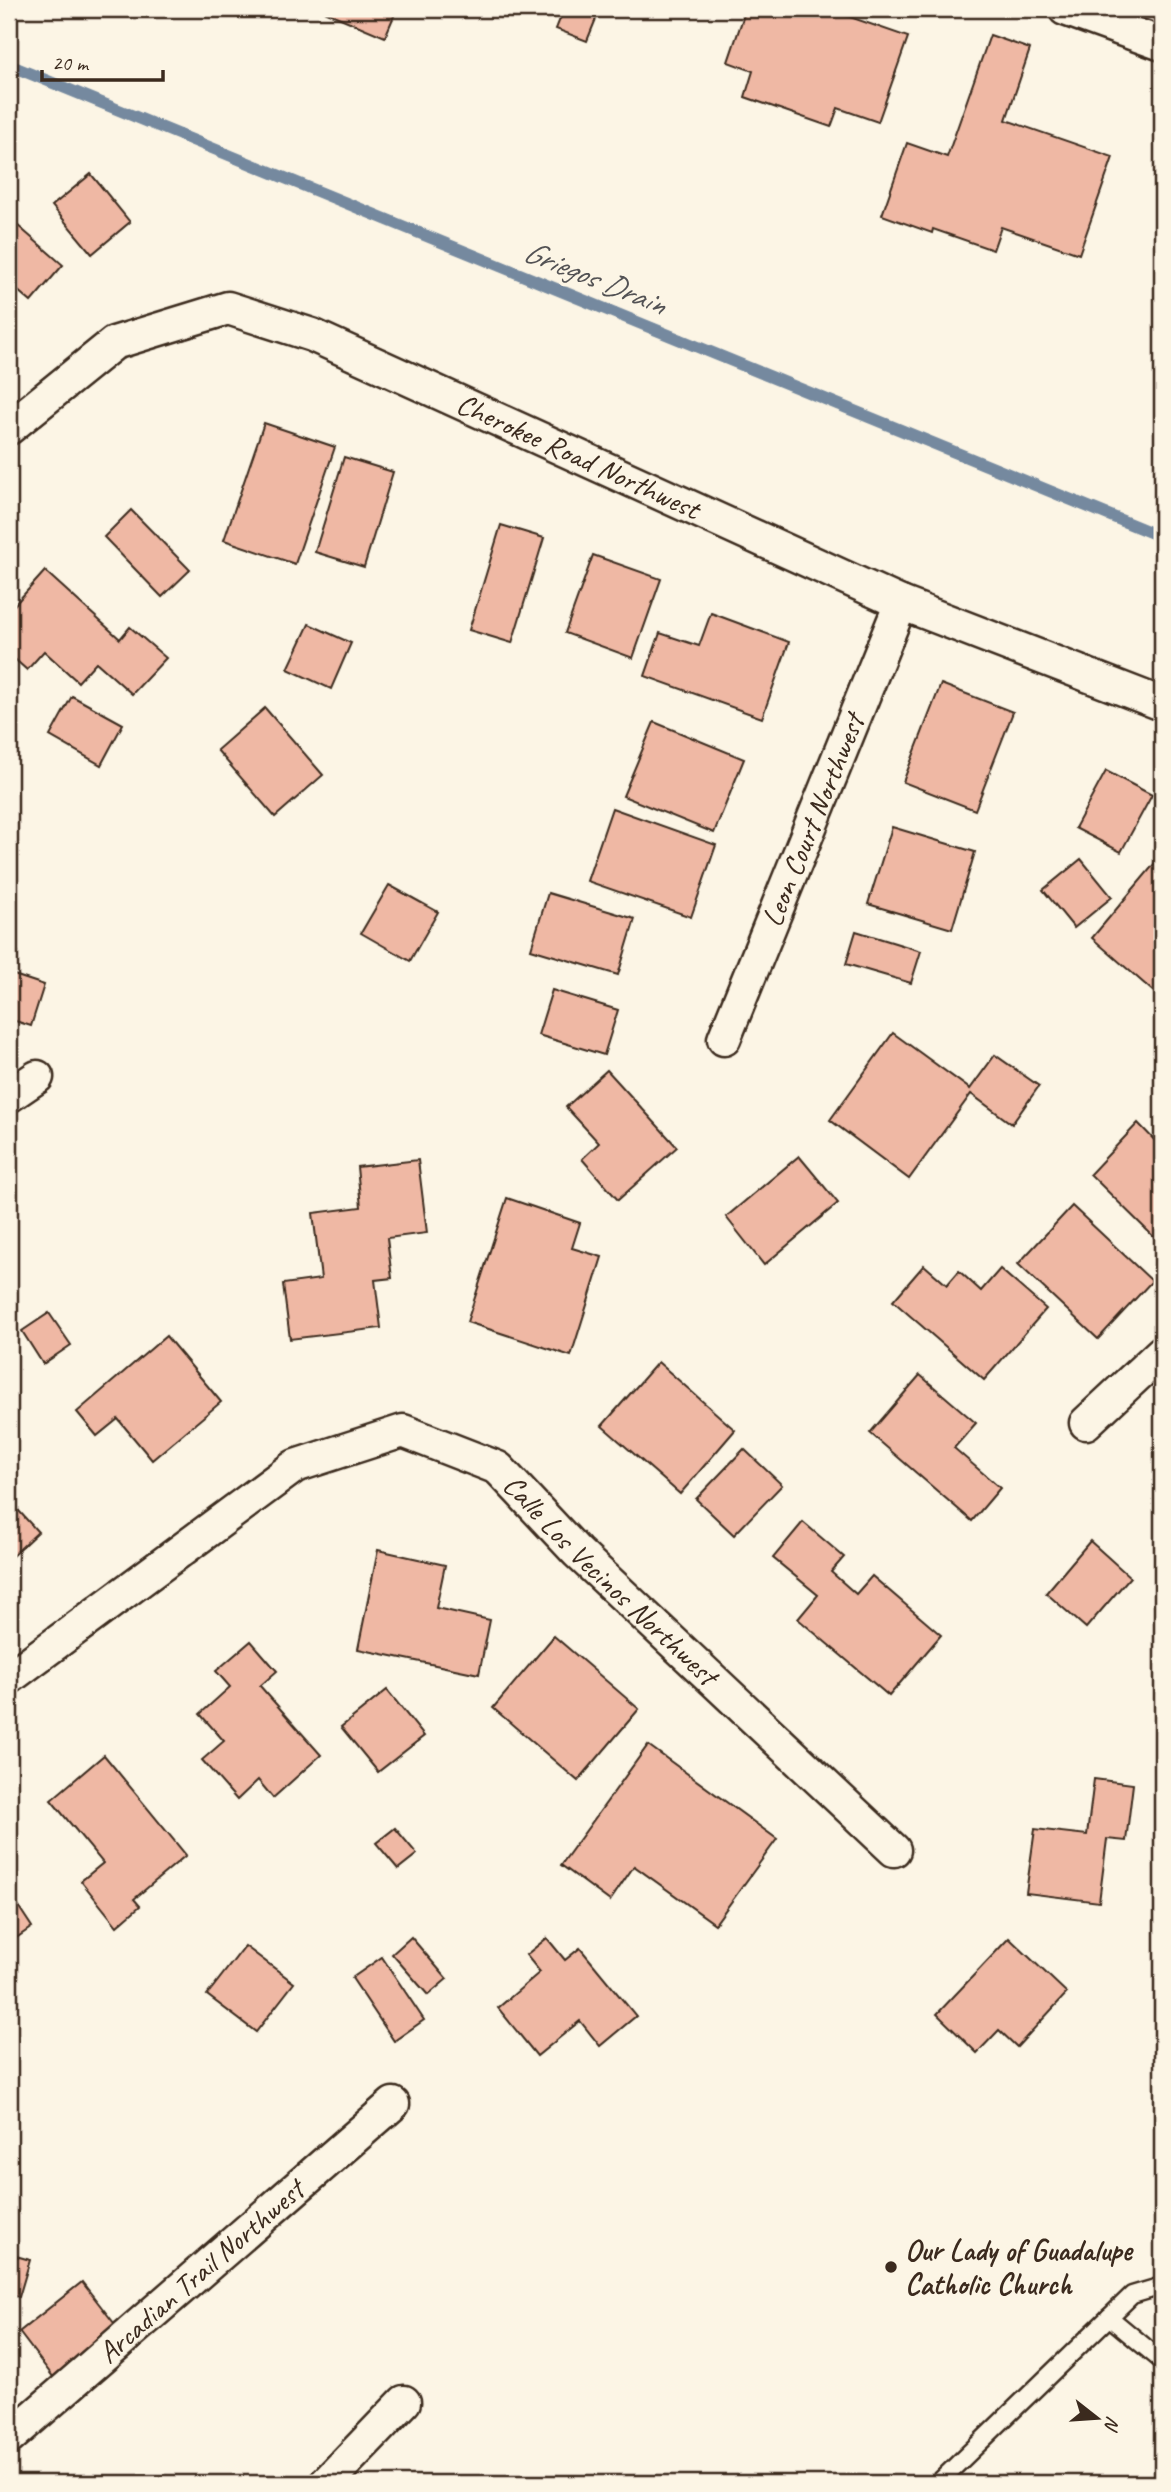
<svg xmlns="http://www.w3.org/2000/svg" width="1171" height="2492" viewBox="0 0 1171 2492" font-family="Caveat,sans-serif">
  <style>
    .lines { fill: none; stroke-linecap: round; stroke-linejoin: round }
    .stream { stroke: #74899f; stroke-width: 12 }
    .building { fill: #efb8a4; stroke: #3b2a1e; stroke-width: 2 }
    .service-casing { stroke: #3b2a1e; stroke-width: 21 }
    .minor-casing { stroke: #3b2a1e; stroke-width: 37 }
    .service { stroke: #fcf5e5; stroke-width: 16 }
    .minor { stroke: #fcf5e5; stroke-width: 32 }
    .poi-dot { fill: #3b2a1e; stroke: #fcf5e5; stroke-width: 2.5 }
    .labels { text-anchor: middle; stroke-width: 7; stroke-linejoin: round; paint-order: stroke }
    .street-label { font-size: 30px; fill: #3b2a1e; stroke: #fcf5e5 }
    .poi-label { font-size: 30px; font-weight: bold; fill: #3b2a1e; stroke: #fcf5e5; text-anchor: start }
    .water-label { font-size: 32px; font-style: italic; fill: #535254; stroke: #fcf5e5 }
  </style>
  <rect width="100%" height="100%" fill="#fcf5e5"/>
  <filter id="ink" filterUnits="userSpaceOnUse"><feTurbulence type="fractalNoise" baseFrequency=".0143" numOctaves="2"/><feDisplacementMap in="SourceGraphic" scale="14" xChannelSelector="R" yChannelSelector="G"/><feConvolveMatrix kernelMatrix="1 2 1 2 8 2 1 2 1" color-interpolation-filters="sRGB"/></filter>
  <g filter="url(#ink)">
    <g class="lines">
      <!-- stream -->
      <path class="stream" d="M 9,65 L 1162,537"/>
    </g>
    <!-- building -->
    <g class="building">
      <path d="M 319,9 L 397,9 L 385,37 Z"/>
      <path d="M 564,9 L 600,9 L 587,41 L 556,29 Z"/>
      <path d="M 746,9 L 827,9 L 908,37 L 878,122 L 838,108 L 831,127 L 745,97 L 753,71 L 728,62 Z"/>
      <path d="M 990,35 L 1030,49 L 1006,120 L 1113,157 L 1079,254 L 1001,227 L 993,250 L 933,229 L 932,233 L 882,215 L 907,143 L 947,157 Z"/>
      <path d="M 91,174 L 130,222 L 92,254 L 52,206 Z"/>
      <path d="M 9,218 L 63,265 L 31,302 L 9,283 Z"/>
      <path d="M 264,423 L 335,447 L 295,564 L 224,540 Z"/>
      <path d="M 344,457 L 393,472 L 364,567 L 315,552 Z"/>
      <path d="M 131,510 L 190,570 L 162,597 L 104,537 Z"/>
      <path d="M 501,525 L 544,538 L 512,643 L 469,630 Z"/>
      <path d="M 593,555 L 661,579 L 633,658 L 565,633 Z"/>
      <path d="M 45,571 L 120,639 L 130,627 L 166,658 L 132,694 L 96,662 L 78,682 L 44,651 L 27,670 L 9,654 L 9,611 Z"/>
      <path d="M 711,613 L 789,642 L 762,718 L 645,676 L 660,633 L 699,646 Z"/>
      <path d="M 309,624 L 351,643 L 331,689 L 288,669 Z"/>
      <path d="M 941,684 L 1013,712 L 975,810 L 903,782 Z"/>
      <path d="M 72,696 L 123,724 L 101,765 L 50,736 Z"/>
      <path d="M 265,708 L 323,775 L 275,817 L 217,750 Z"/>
      <path d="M 654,722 L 744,759 L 714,833 L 623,796 Z"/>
      <path d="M 1106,771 L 1152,795 L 1121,852 L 1075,828 Z"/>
      <path d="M 612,808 L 716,845 L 691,917 L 587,881 Z"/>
      <path d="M 892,827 L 975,852 L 952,929 L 868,904 Z"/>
      <path d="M 1161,856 L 1162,984 L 1155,993 L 1092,938 Z"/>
      <path d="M 1081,859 L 1112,897 L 1074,928 L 1043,890 Z"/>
      <path d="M 389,885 L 438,912 L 410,961 L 361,933 Z"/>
      <path d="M 548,893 L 635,919 L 618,975 L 531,949 Z"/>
      <path d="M 856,931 L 921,951 L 911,983 L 846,964 Z"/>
      <path d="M 9,949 L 18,952 L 11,974 L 44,985 L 31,1026 L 9,1019 Z"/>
      <path d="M 552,990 L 618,1010 L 604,1055 L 538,1035 Z"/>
      <path d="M 893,1033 L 970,1089 L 995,1055 L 1039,1086 L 1012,1124 L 971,1094 L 909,1179 L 830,1120 Z"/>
      <path d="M 607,1070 L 677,1147 L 618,1200 L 582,1159 L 599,1143 L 566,1107 Z"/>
      <path d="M 1138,1123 L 1162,1148 L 1162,1245 L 1090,1174 Z"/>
      <path d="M 799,1156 L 838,1203 L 764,1265 L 726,1217 Z"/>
      <path d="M 418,1160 L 427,1233 L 387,1238 L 392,1278 L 375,1280 L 381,1328 L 290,1339 L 283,1284 L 321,1279 L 313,1213 L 361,1207 L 357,1167 Z"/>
      <path d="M 507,1198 L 580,1223 L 572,1248 L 602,1257 L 571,1356 L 467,1322 Z"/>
      <path d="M 1072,1206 L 1152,1281 L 1098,1339 L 1018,1264 Z"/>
      <path d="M 924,1265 L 947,1285 L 959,1271 L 981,1291 L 1000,1269 L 1046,1309 L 984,1380 L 893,1301 Z"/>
      <path d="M 49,1313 L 71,1345 L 43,1364 L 22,1331 Z"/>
      <path d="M 166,1336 L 221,1402 L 152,1460 L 118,1419 L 97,1436 L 77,1412 Z"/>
      <path d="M 658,1362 L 735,1430 L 680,1494 L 602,1426 Z"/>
      <path d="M 920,1375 L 976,1423 L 954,1448 L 1000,1488 L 972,1521 L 870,1433 Z"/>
      <path d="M 744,1449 L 782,1485 L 734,1535 L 696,1499 Z"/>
      <path d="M 9,1500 L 38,1532 L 9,1559 Z"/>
      <path d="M 803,1522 L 844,1557 L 831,1572 L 856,1594 L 872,1576 L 941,1635 L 889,1696 L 798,1619 L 818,1595 L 773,1558 Z"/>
      <path d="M 1090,1541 L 1130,1577 L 1086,1628 L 1046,1593 Z"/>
      <path d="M 378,1550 L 445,1565 L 436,1608 L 490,1620 L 479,1674 L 358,1649 Z"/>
      <path d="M 554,1636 L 639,1709 L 578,1781 L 493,1708 Z"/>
      <path d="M 251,1641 L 277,1671 L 260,1686 L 321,1755 L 273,1798 L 258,1780 L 237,1800 L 202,1760 L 224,1741 L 200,1714 L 230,1687 L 216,1671 Z"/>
      <path d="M 387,1690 L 424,1736 L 378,1772 L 341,1727 Z"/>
      <path d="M 648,1745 L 777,1839 L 715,1924 L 634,1866 L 610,1901 L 561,1865 Z"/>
      <path d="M 104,1755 L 186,1855 L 134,1899 L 140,1906 L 117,1926 L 81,1881 L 103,1863 L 51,1800 Z"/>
      <path d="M 1094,1779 L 1133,1784 L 1126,1841 L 1107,1839 L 1099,1902 L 1026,1893 L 1035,1829 L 1087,1835 Z"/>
      <path d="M 395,1828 L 417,1854 L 398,1869 L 376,1843 Z"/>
      <path d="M 9,1892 L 32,1927 L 9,1943 Z"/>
      <path d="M 411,1937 L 447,1979 L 428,1995 L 392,1954 Z"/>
      <path d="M 547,1938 L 565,1960 L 580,1948 L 636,2016 L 600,2046 L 580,2021 L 537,2056 L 498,2008 L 540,1972 L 526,1955 Z"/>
      <path d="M 1009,1938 L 1067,1993 L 1017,2047 L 999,2030 L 977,2053 L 937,2014 Z"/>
      <path d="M 245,1946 L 294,1983 L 256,2032 L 207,1995 Z"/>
      <path d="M 382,1957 L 424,2020 L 394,2041 L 352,1978 Z"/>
      <path d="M 9,2254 L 30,2260 L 19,2297 L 9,2294 Z"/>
      <path d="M 82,2282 L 121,2332 L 57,2382 L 19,2332 Z"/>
    </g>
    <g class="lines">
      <defs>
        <g id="service">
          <path d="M 1109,2317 L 1162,2361"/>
          <path d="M 938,2483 L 1132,2295 L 1162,2286"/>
        </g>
        <g id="minor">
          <path d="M 1065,9 L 1162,44"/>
          <path id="s1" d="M 9,428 L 114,343 L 228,308 L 312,335 L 901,603 L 1162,704"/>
          <path id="s2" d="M 724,1039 L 901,603"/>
          <path d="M 9,1096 L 37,1077"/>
          <path d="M 1086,1423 L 1162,1352"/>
          <path id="s3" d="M 9,1678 L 295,1466 L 403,1431 L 498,1468 L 577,1552 L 894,1850"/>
          <path id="s4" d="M 9,2438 L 393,2104"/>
          <path d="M 326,2483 L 404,2402"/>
        </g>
      </defs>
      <!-- service casing -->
      <use href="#service" class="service-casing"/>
      <!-- minor casing -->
      <use href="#minor" class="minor-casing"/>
      <!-- service -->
      <use href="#service" class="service"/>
      <!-- minor -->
      <use href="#minor" class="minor"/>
    </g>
  </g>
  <!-- markers -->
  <circle class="poi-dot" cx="891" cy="2267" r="7"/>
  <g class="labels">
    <!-- street labels -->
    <g class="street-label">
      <text dy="10" stroke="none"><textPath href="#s1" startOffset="635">Cherokee Road Northwest</textPath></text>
      <text dy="10" stroke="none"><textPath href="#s2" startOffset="236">Leon Court Northwest</textPath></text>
      <text dy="10" stroke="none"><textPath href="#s3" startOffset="730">Calle Los Vecinos Northwest</textPath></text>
      <text dy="10" stroke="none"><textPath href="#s4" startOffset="254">Arcadian Trail Northwest</textPath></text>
    </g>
    <!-- poi labels -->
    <g class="poi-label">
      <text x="905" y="2260">Our Lady of Guadalupe<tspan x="905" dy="34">Catholic Church</tspan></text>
    </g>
    <!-- water labels -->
    <g class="water-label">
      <text transform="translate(595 277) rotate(22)" y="11">Griegos Drain</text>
    </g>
  </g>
  <!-- margin -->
  <rect width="1171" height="2492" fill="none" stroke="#fcf5e5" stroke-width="35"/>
  <rect x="18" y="18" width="1136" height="2457" fill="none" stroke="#3b2a1e" stroke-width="2.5" filter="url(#ink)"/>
  <!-- north arrow -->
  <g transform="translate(1097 2418) rotate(107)" stroke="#fcf5e5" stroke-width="5" paint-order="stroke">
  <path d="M0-5L12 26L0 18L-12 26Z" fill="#3b2a1e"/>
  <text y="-10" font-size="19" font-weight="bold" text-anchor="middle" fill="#3b2a1e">N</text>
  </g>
  <!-- scale -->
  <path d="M42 70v10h121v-10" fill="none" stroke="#3b2a1e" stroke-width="3.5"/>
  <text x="52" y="70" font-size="21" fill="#3b2a1e" stroke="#fcf5e5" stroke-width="5" paint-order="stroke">20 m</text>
</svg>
